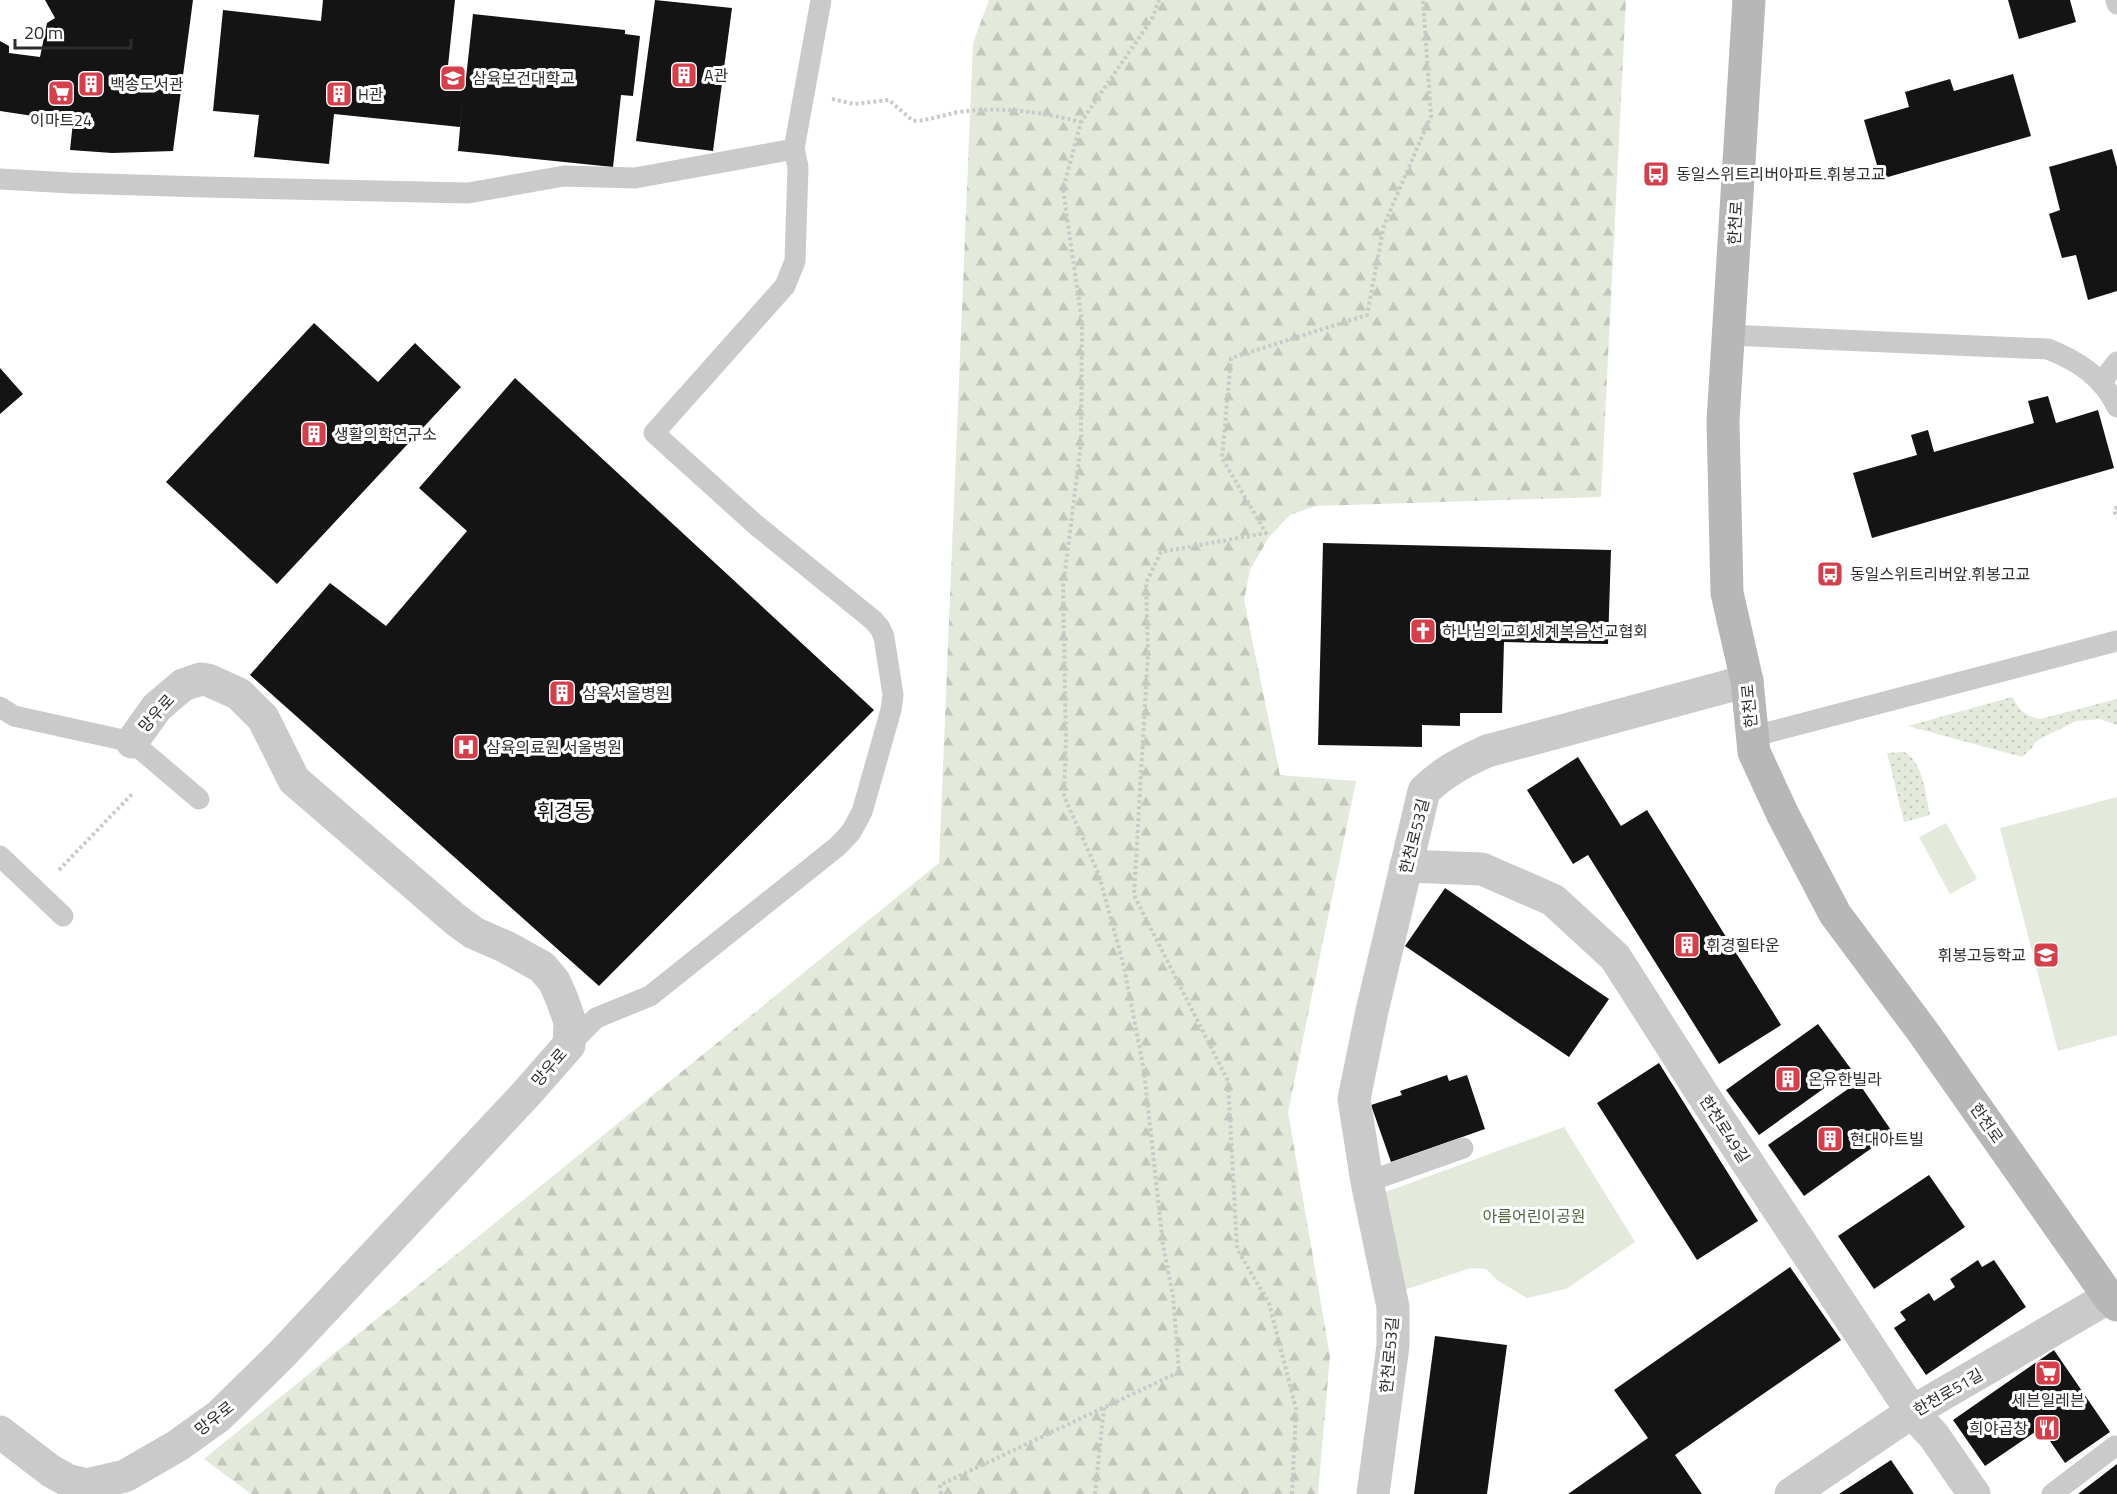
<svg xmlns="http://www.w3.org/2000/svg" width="2117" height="1494" viewBox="0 0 2117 1494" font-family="'Titillium Web','Noto Sans KR',sans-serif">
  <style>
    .grass { fill: url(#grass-dots) }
    .forest { fill: url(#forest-firs) }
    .green { fill: #e3e9db }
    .building { fill: #141414 }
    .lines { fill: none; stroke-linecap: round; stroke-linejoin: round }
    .path { stroke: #cacaca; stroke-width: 4; stroke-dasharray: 3 3; stroke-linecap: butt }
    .service { stroke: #cacaca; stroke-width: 21 }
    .minor { stroke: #cacaca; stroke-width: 33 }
    .secondary { stroke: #b7b7b7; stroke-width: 33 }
    .labels { text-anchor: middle; stroke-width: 6; stroke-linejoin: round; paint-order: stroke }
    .poi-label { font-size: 16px; fill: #2d2d2d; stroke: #fff; text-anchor: start }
    .street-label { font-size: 16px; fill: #2d2d2d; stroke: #fff }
    .park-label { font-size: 16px; fill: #51643f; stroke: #fff }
    .quarter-label { font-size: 20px; fill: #000; stroke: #fff }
  </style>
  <defs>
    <pattern id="grass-dots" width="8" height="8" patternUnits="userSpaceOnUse" patternTransform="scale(1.5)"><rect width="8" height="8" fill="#e3e9db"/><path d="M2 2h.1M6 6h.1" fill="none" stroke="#c3c8bc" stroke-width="1.8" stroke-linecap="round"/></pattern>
    <pattern id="forest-firs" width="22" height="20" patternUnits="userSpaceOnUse" patternTransform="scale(1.5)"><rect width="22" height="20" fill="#e3e9db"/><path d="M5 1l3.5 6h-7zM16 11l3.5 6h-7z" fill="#c3c8bc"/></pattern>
  </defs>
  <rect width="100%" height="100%" fill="#fff"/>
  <!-- grass -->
  <g class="grass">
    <path d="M 2012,697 C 2019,710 2025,716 2040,719 L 2117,699 L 2117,725 L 2100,719 L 2076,721 L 2036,741 L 2032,748 L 2022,757 L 1908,726 Z"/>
    <path d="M 1904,752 C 1924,762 1925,794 1930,815 L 1904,822 L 1887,753 Z"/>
  </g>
  <!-- forest -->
  <path class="forest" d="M 989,0 L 1626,0 L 1601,497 L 1316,506 L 1290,515 L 1269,537 L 1250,570 L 1244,600 L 1280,775 L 1356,781 L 1288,1112 L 1330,1356 L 1318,1494 L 251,1494 L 204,1459 L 939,863 L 973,43 Z"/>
  <!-- green -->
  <g class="green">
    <path d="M 2117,797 L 2117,1035 L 2058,1051 L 2000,828 Z"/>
    <path d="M 1946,823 L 1977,879 L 1950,894 L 1919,837 Z"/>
    <path d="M 1564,1127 L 1635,1242 L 1566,1289 L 1527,1298 L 1497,1280 L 1486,1269 L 1471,1268 L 1398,1292 L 1380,1194 Z"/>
  </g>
  <!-- building -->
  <g class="building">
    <path d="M 45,0 L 193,0 L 173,151 L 112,153 L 70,150 L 73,122 L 0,111 L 0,41 L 9,46 L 9,53 L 40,57 L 47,23 L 55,18 Z"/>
    <path d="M 323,0 L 455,0 L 447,75 L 466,78 L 473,14 L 625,30 L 625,34 L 640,36 L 633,96 L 621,95 L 613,167 L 458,151 L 463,93 L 460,127 L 334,114 L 329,164 L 254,157 L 259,115 L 213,111 L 223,10 L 321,21 Z"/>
    <path d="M 655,0 L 732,8 L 713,151 L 636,141 Z"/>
    <path d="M 2008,0 L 2070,0 L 2076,22 L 2019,39 Z"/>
    <path d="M 2013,74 L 2031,136 L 1881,179 L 1864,120 L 1909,107 L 1905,92 L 1950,79 L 1954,91 Z"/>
    <path d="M 2112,149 L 2117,167 L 2117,291 L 2088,300 L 2076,255 L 2062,258 L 2049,214 L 2060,210 L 2049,167 Z"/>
    <path d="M 314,323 L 378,382 L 415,343 L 461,387 L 277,584 L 166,482 Z"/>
    <path d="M 0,368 L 23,394 L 0,414 Z"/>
    <path d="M 515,378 L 874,710 L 599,986 L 250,675 L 330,583 L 386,626 L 467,531 L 419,488 Z"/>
    <path d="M 2048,396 L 2056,423 L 2098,410 L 2114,468 L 1872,538 L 1853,473 L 1917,455 L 1911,435 L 1928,430 L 1934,452 L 2034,423 L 2028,401 Z"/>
    <path d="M 1323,543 L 1611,550 L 1608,644 L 1504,642 L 1502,713 L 1460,713 L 1460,726 L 1422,725 L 1422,747 L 1318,745 Z"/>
    <path d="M 1578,757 L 1621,826 L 1647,810 L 1781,1025 L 1719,1064 L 1588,855 L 1573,864 L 1527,790 Z"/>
    <path d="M 1445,888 L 1609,999 L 1569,1057 L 1405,946 Z"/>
    <path d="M 1818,1024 L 1851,1069 L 1759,1135 L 1726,1090 Z"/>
    <path d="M 1659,1063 L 1758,1221 L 1697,1260 L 1597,1103 Z"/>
    <path d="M 1447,1075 L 1449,1081 L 1467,1075 L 1485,1129 L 1391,1162 L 1371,1105 L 1402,1095 L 1400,1091 Z"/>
    <path d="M 1858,1082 L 1893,1133 L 1804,1196 L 1768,1145 Z"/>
    <path d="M 1929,1175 L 1965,1227 L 1874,1289 L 1838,1236 Z"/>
    <path d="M 1978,1260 L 1982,1267 L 1994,1260 L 2026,1307 L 1926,1375 L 1894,1328 L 1906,1320 L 1900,1312 L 1929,1293 L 1934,1301 L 1955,1287 L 1950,1279 Z"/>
    <path d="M 1790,1267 L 1841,1340 L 1675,1455 L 1702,1494 L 1568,1494 L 1648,1438 L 1614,1390 Z"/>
    <path d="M 1435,1336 L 1507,1345 L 1487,1494 L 1414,1494 Z"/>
    <path d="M 2054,1350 L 2110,1432 L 2065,1463 L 2041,1428 L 1985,1466 L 1953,1420 Z"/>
    <path d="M 1891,1460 L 1914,1494 L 1839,1494 Z"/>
    <path d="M 2117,1464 L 2117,1494 L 2078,1494 Z"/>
  </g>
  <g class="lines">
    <!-- path -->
    <g class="path">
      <path d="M 832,99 L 854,104 L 889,100 L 913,121 C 932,120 942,115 959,112 C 1001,106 1040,112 1081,122"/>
      <path d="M 2117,507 L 2114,510 L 2117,518"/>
      <path d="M 59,870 L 133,793"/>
      <path d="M 941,1494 L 940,1485 L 1179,1372 L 1173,1296 L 1163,1245 L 1144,1071 L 1124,967 L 1099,875 L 1064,796 L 1066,741 L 1063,588 L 1081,443 L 1082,322 L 1063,189 L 1081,122 L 1152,19 L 1159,0"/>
      <path d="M 1095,1494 L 1104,1407"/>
      <path d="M 1292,1494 L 1296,1409 L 1269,1303 L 1237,1249 L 1228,1081 L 1134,895 L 1148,653 L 1146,583 L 1161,552 L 1266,533 L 1222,458 L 1231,358 L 1367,315 L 1384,225 L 1431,116 L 1423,0"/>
    </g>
    <!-- service -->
    <g class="service">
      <path d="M 2116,0 L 2117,4"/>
      <path d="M 0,179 L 70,183 L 204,187 L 468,193 L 564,176 L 635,178 L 794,149 L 821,0"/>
      <path d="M 1728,335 L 2048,349 C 2078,361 2103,377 2117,407"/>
      <path d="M 2101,383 L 2117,362"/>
      <path d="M 0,707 L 14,716 L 132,742 L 199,799"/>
      <path d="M 1751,737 L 2117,641"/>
      <path d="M 0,856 L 63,916"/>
      <path d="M 569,1045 L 596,1018 L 650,996 L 838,846 L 851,832 L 862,812 L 891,710 L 893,695 L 884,637 L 880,628 L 873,620 L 756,525 L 654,433 L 785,286 L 795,261 L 798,167 L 794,149"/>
      <path d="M 1367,1182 L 1463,1148"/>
      <path d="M 2052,1494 L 2115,1446"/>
    </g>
    <!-- minor -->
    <g class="minor">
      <path d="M 1406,866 L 1482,869 L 1553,900 L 1615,957 L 1705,1098 L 1912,1412 L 1934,1436 L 1974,1494"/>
      <path d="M 0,1432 L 51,1471 L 67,1480 L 86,1485 L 125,1476 L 177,1446 L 219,1416 L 282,1354 L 526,1094 L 569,1045 L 570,1022 L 562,999 L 554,981 L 542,967 L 506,947 L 474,933 L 456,920 L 294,780 L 263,718 L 239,694 L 208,680 L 201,679 L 183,685 L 157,707 L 132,742"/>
      <path d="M 1373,1494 L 1393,1346 L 1393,1307 L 1367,1182 L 1354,1099 L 1372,1011 L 1424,791 C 1443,772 1463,762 1487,751 L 1747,681"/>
      <path d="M 1791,1494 L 1912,1412 L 2109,1297"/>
    </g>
    <!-- secondary -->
    <path class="secondary" d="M 1749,0 L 1723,421 L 1727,593 L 1747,681 L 1754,752 L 1783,815 L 1835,914 L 1923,1032 L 2109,1297 L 2117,1305"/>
  </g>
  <!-- icons -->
  <defs>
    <symbol id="building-square" viewBox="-11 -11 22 22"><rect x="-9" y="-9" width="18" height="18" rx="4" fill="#d43f4c" stroke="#fff"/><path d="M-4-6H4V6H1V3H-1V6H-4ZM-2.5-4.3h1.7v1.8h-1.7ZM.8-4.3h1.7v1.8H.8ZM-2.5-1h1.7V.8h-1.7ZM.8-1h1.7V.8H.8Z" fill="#fff"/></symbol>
    <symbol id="university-square" viewBox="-11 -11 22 22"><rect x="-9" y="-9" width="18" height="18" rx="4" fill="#d43f4c" stroke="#fff"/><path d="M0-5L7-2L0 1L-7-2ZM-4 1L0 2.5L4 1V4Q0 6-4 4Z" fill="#fff"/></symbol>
    <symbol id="supermarket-square" viewBox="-11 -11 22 22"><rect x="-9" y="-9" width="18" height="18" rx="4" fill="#d43f4c" stroke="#fff"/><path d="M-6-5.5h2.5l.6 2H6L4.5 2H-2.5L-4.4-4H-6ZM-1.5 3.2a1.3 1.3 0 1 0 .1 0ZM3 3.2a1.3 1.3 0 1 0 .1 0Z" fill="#fff"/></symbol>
    <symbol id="bus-square" viewBox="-11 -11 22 22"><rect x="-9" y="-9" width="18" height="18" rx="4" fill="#d43f4c" stroke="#fff"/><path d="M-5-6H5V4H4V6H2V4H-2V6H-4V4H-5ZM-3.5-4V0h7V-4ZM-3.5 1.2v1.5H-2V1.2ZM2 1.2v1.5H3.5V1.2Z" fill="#fff"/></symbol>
    <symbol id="church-square" viewBox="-11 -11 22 22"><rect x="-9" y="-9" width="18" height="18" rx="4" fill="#d43f4c" stroke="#fff"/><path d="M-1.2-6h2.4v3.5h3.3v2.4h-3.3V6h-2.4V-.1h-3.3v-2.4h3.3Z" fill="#fff"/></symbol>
    <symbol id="hospital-square" viewBox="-11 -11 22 22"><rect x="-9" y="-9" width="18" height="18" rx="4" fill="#d43f4c" stroke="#fff"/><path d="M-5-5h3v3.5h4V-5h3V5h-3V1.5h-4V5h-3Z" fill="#fff"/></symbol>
    <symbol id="school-square" viewBox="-11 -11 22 22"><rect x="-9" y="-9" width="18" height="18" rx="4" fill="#d43f4c" stroke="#fff"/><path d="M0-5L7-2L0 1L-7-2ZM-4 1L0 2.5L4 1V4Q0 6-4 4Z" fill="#fff"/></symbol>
    <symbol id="restaurant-square" viewBox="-11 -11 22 22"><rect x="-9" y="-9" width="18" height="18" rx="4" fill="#d43f4c" stroke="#fff"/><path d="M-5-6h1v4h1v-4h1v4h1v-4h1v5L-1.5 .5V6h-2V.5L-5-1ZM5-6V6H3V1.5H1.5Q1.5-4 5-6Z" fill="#fff"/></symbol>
  </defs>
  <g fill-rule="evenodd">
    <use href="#building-square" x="669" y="60" width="30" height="30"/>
    <use href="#university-square" x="438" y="63" width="30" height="30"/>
    <use href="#building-square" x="76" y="69" width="30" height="30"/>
    <use href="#supermarket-square" x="46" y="78" width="30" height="30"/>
    <use href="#building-square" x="324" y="79" width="30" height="30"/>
    <use href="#bus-square" x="1641" y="159" width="30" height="30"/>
    <use href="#building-square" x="299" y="419" width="30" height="30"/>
    <use href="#bus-square" x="1815" y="559" width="30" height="30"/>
    <use href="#church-square" x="1408" y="616" width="30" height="30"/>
    <use href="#building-square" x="547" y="678" width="30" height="30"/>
    <use href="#hospital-square" x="451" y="732" width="30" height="30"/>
    <use href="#building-square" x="1672" y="930" width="30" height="30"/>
    <use href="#school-square" x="2031" y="940" width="30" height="30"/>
    <use href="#building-square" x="1773" y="1064" width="30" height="30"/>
    <use href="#building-square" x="1815" y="1124" width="30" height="30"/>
    <use href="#supermarket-square" x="2033" y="1358" width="30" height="30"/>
    <use href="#restaurant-square" x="2032" y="1413" width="30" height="30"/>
  </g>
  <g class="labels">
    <!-- poi labels -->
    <g class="poi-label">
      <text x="704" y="81">A관</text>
      <text x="472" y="84">삼육보건대학교</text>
      <text x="110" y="90">백송도서관</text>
      <text x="358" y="100">H관</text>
      <text x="61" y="126" text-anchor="middle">이마트24</text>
      <text x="1676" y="180">동일스위트리버아파트.휘봉고교</text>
      <text x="334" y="440">생활의학연구소</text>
      <text x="1850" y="580">동일스위트리버앞.휘봉고교</text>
      <text x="1442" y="637">하나님의교회세계복음선교협회</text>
      <text x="582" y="699">삼육서울병원</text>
      <text x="486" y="753">삼육의료원 서울병원</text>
      <text x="1706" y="951">휘경힐타운</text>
      <text x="2026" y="961" text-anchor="end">휘봉고등학교</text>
      <text x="1808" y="1085">온유한빌라</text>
      <text x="1850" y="1145">현대아트빌</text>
      <text x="2048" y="1406" text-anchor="middle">세븐일레븐</text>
      <text x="2028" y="1434" text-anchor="end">희야곱창</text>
    </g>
    <!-- street labels -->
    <g class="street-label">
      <text transform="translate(1735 223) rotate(-87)" y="6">한천로</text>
      <text transform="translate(1749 706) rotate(-95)" y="6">한천로</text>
      <text transform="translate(156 713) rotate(-48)" y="6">망우로</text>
      <text transform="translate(1414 836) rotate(-76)" y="6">한천로53길</text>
      <text transform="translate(549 1067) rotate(-49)" y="6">망우로</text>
      <text transform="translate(1987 1123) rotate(55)" y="6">한천로</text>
      <text transform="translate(1725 1129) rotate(57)" y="6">한천로49길</text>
      <text transform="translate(1389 1355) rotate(-85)" y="6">한천로53길</text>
      <text transform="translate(1948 1392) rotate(-30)" y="6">한천로51길</text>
      <text transform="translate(214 1418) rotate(-38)" y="6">망우로</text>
    </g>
    <!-- park labels -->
    <g class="park-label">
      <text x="1534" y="1222">아름어린이공원</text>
    </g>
    <!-- quarter labels -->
    <g class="quarter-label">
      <text x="564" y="818">휘경동</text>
    </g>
  </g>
  <!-- scale -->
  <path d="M15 39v9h116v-9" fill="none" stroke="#2d2d2d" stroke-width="3"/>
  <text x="24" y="39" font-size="18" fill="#2d2d2d" stroke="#ffffff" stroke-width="4.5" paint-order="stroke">20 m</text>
</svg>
